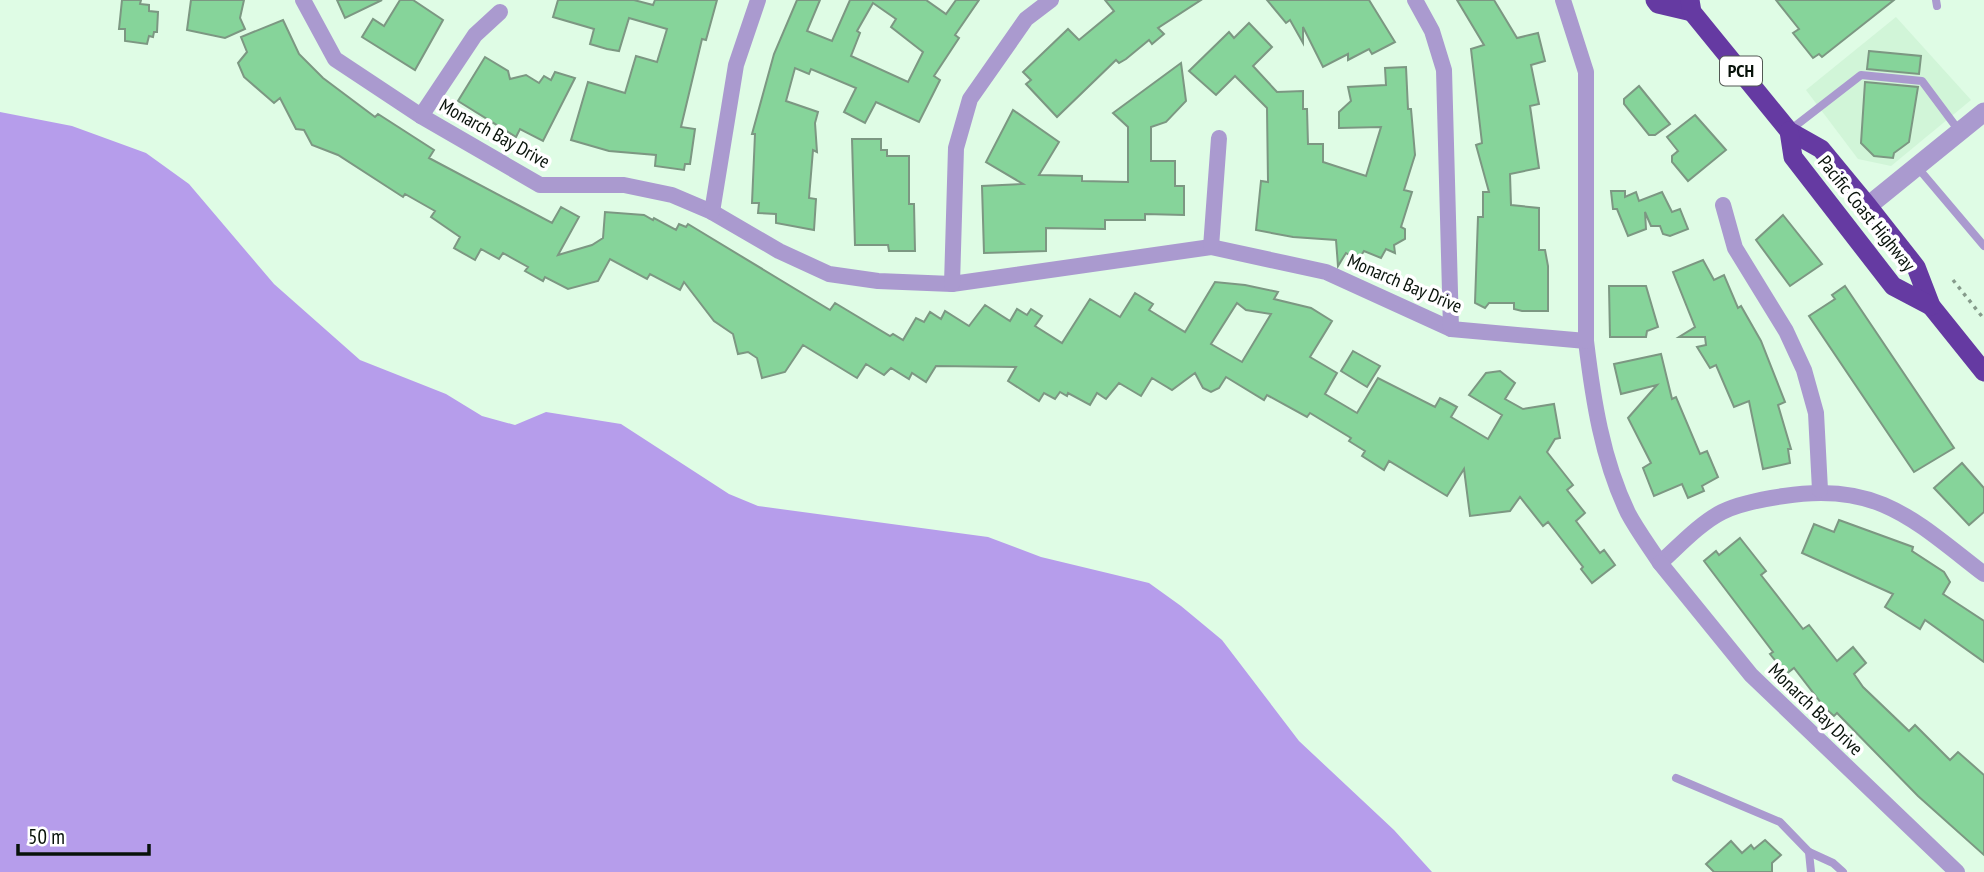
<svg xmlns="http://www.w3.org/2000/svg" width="1984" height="872" viewBox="0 0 1984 872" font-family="'PT Sans Narrow',sans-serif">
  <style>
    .built { fill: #d1f5d8 }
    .water { fill: #b69deb }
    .building { fill: #86d49a; stroke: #7c9782; stroke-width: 2; fill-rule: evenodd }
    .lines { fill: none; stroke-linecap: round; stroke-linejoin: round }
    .path { stroke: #869b8b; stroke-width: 3.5; stroke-dasharray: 3.5 5; stroke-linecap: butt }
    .service { stroke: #aa9acf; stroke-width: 8 }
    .minor { stroke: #aa9acf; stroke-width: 16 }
    .tertiary { stroke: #aa9acf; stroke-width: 19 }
    .trunk { stroke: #653aa2; stroke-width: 19 }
    .labels { text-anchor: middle; stroke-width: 7; stroke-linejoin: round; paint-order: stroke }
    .shield { fill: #fff; stroke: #525954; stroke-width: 2 }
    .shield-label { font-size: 18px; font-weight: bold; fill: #08120a }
    .street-label { font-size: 19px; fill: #08120a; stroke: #fff }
  </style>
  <rect width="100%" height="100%" fill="#dffce5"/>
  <!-- built -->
  <path class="built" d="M 1896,17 L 1971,100 L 1891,166 L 1858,159 L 1806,90 Z"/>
  <!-- water -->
  <path class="water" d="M 0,112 L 72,126 L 146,153 L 189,184 L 274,284 L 360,360 L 446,394 L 482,416 L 515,425 L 546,412 L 621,424 L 729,494 L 758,506 L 988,537 L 1041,557 L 1149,583 L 1181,606 L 1222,640 L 1299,741 L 1394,830 L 1432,872 L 0,872 Z"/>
  <!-- building -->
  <g class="building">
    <path d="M 122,0 L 141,0 L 140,4 L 149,5 L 149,11 L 158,12 L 157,32 L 154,32 L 153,37 L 149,36 L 147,44 L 125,41 L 125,29 L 119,29 Z"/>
    <path d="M 191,0 L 244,0 L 240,18 L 245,29 L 225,38 L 187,30 Z"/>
    <path d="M 337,0 L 382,0 L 345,18 Z"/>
    <path d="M 400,0 L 413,0 L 443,20 L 415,70 L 362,37 L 373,19 L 384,26 Z"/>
    <path d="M 558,0 L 634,0 L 653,5 L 655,0 L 717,0 L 706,40 L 702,39 L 681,127 L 695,129 L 690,164 L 685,164 L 684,170 L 655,166 L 656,155 L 609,151 L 571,140 L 588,82 L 625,93 L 636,56 L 657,62 L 667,29 L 629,18 L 619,51 L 607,49 L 590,44 L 594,29 L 553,17 Z"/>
    <path d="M 797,0 L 820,0 L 807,31 L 832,41 L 850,0 L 926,0 L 946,14 L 956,0 L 979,0 L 955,35 L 959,38 L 934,76 L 940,80 L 919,122 L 876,102 L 865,123 L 844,112 L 856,88 L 811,69 L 809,74 L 795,68 L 786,101 L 818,112 L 815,123 L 817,152 L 813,150 L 809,198 L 816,199 L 814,230 L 776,223 L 776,214 L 758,213 L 759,203 L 752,203 L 755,134 L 752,134 L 774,54 ZM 873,3 L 896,19 L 891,27 L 923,52 L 908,82 L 851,56 L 860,33 L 857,31 Z"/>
    <path d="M 1105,0 L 1201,0 L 1158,28 L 1164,34 L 1152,44 L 1149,40 L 1126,59 L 1119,63 L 1116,60 L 1057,117 L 1026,84 L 1031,80 L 1023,72 L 1068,29 L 1079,40 L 1114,11 Z"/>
    <path d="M 1267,0 L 1369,0 L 1395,42 L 1372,54 L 1369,49 L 1348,60 L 1348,54 L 1323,67 L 1303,27 L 1303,43 L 1290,20 L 1286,23 Z"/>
    <path d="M 1457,0 L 1494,0 L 1517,38 L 1538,33 L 1545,61 L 1531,65 L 1539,104 L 1530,106 L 1539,168 L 1510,174 L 1511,205 L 1539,208 L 1539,250 L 1545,250 L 1548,266 L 1548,311 L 1522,311 L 1514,309 L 1514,303 L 1489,303 L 1485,308 L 1475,303 L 1478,217 L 1483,217 L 1483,192 L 1489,192 L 1476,145 L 1482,143 L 1471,49 L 1484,45 Z"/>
    <path d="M 1776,0 L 1894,0 L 1822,57 L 1819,54 L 1813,58 L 1793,33 L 1799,29 Z"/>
    <path d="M 283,20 L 299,54 L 323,78 L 375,117 L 378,114 L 434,150 L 429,158 L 552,223 L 561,207 L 579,217 L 558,255 L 592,245 L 603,238 L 605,212 L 644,215 L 653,220 L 654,218 L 676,230 L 679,224 L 686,227 L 688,224 L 830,310 L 835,303 L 890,336 L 893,334 L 903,340 L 916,318 L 924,322 L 930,312 L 941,319 L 945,311 L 969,326 L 985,305 L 1010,321 L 1017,309 L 1027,315 L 1031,309 L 1042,316 L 1035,326 L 1062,343 L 1090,299 L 1120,317 L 1135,293 L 1153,304 L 1149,310 L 1185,332 L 1215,282 L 1245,285 L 1278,292 L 1274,299 L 1311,308 L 1332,321 L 1310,357 L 1337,373 L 1325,394 L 1357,413 L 1378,378 L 1435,407 L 1440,398 L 1446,401 L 1457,407 L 1451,417 L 1488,439 L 1502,415 L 1469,395 L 1486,373 L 1500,371 L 1515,383 L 1505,399 L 1523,409 L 1554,404 L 1560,438 L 1555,439 L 1547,452 L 1573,485 L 1567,490 L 1585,513 L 1576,521 L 1600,553 L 1604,550 L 1615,565 L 1592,583 L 1581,569 L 1583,567 L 1556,532 L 1548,522 L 1543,526 L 1520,497 L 1510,511 L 1470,516 L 1464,469 L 1447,496 L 1389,461 L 1384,470 L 1362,456 L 1365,451 L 1349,441 L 1351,438 L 1310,413 L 1307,417 L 1267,395 L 1264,400 L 1226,377 L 1219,388 L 1211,392 L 1203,388 L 1195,373 L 1172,390 L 1152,378 L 1141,396 L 1119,383 L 1106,399 L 1097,393 L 1090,405 L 1068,393 L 1067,396 L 1060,392 L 1055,399 L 1044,393 L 1039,401 L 1008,381 L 1016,367 L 936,366 L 926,382 L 912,373 L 909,379 L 891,368 L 884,375 L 866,364 L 857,378 L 803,345 L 785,372 L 762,378 L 757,358 L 748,352 L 738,354 L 733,334 L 714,321 L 684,282 L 680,290 L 650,274 L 647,279 L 610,259 L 598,281 L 568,289 L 545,277 L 543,281 L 525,271 L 528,267 L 503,253 L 499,259 L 481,249 L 475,260 L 454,248 L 460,237 L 431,217 L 435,211 L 405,194 L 403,197 L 338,155 L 312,145 L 304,130 L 296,129 L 280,98 L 274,103 L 244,77 L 238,63 L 247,52 L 241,37 ZM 1237,303 L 1246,310 L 1271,314 L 1242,362 L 1211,344 Z"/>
    <path d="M 1249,23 L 1272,47 L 1253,66 L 1277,92 L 1303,91 L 1303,109 L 1307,109 L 1308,144 L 1323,144 L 1323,162 L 1366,176 L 1381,127 L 1339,128 L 1339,112 L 1351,101 L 1348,87 L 1386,85 L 1385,68 L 1406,67 L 1408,109 L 1411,109 L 1415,155 L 1404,190 L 1412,192 L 1401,227 L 1405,229 L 1405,239 L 1394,245 L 1395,253 L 1386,249 L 1381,258 L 1364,251 L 1358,260 L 1346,253 L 1338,266 L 1336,240 L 1293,237 L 1256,230 L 1261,181 L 1268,182 L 1267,108 L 1235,76 L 1216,95 L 1189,71 L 1229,32 L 1234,38 Z"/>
    <path d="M 1869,51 L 1921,56 L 1919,74 L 1867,69 Z"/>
    <path d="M 485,57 L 508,71 L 510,79 L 526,75 L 539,83 L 544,76 L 551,80 L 555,72 L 575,78 L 543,141 L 520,129 L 516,137 L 458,101 Z"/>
    <path d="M 1181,63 L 1186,101 L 1166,122 L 1151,127 L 1151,161 L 1175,161 L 1175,186 L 1184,186 L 1184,215 L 1145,214 L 1145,220 L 1105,220 L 1105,229 L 1046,228 L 1046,251 L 984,253 L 982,186 L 1023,184 L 986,162 L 1013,110 L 1059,142 L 1039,175 L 1082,176 L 1082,181 L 1128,182 L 1128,127 L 1113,113 Z"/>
    <path d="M 1865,82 L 1918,87 L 1909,142 L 1894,153 L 1893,158 L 1874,156 L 1861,143 Z"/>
    <path d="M 1639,86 L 1670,124 L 1655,135 L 1649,135 L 1624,104 L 1624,99 Z"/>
    <path d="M 1695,115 L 1726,150 L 1688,181 L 1672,162 L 1672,156 L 1678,151 L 1667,137 Z"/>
    <path d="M 852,139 L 881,139 L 881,150 L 887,150 L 887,156 L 909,156 L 909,204 L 914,204 L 915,251 L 889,251 L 888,245 L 855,245 Z"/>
    <path d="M 1611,191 L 1625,191 L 1625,197 L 1636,192 L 1639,201 L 1662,192 L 1672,212 L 1680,209 L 1688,229 L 1670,236 L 1663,234 L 1660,226 L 1651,226 L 1645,212 L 1646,229 L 1628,236 L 1617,209 L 1613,209 Z"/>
    <path d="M 1783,215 L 1822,264 L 1790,286 L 1756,240 Z"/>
    <path d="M 1703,260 L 1714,280 L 1724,275 L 1738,308 L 1741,306 L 1761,341 L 1785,402 L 1778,405 L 1791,449 L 1788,449 L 1790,463 L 1763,469 L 1749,401 L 1734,407 L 1716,365 L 1710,368 L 1697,347 L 1706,345 L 1705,337 L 1679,337 L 1695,327 L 1673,272 Z"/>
    <path d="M 1609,286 L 1646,286 L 1658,327 L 1647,331 L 1646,337 L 1610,337 Z"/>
    <path d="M 1845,286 L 1954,448 L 1914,472 L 1809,316 L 1835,299 L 1832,295 Z"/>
    <path d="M 1353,351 L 1380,366 L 1367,387 L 1341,371 Z"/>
    <path d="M 1661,354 L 1672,399 L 1676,397 L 1700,454 L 1707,451 L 1718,477 L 1702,486 L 1704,491 L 1688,498 L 1682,484 L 1654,496 L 1643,468 L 1651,463 L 1628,418 L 1657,385 L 1621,394 L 1614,364 Z"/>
    <path d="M 1962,463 L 1984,488 L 1984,512 L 1969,525 L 1934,488 Z"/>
    <path d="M 1839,520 L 1913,547 L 1912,551 L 1944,572 L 1950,582 L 1943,594 L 1984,621 L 1984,662 L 1925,620 L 1920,629 L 1885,607 L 1893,594 L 1802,553 L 1814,524 L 1834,532 Z"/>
    <path d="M 1740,538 L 1766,571 L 1761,575 L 1803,629 L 1809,625 L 1837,661 L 1853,647 L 1866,663 L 1854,674 L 1863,687 L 1909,731 L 1915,725 L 1950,760 L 1958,752 L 1984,775 L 1984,855 L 1918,796 L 1837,713 L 1834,716 L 1825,708 L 1794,668 L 1786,674 L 1770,654 L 1773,652 L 1704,561 L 1716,551 L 1719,555 Z"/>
    <path d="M 1765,840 L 1781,855 L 1772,863 L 1772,872 L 1714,872 L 1706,864 L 1731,841 L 1742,853 L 1751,845 L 1754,849 Z"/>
  </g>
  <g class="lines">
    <!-- path -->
    <path class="path" d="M 1953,280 L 1984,319"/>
    <!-- service -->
    <g class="service">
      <path d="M 1936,0 L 1937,6"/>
      <path d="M 1790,130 L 1861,75 L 1922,81 L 1960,132"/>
      <path d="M 1918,168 L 1984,246"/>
      <path d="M 1676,778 L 1780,822 L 1809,852 L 1833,863 L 1843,872"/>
      <path d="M 1809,852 L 1811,872"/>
    </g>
    <!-- minor -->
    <g class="minor">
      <path d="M 303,0 L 335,59 L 421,116 L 540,185 L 624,185 L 672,195 L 712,212 L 779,251 L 829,274 L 878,281 L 952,284 L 1211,247 L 1326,272 L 1451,329 L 1586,341 C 1593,399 1602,459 1628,513 C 1637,530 1649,546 1660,563 C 1678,547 1700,523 1722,512 C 1740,503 1763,499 1784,496 C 1878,481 1914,520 1984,574"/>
      <path d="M 1415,0 L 1432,31 L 1444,70 L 1451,329"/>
      <path d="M 1563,0 L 1586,72 L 1586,341"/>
      <path d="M 421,116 L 475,35 L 500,12"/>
      <path d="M 1723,205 L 1735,248 L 1786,331 L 1804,370 L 1816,413 L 1820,490"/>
      <path d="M 712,212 L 736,65 L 758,0"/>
      <path d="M 1211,247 L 1219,138"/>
      <path d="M 952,284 L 956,148 L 970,99 L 1026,19 L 1051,0"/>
      <path d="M 1660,563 L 1751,675 L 1957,872"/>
    </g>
    <!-- tertiary -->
    <path class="tertiary" d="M 1868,206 L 1984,112"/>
    <!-- trunk -->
    <g class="trunk">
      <path d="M 1655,0 L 1658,4 L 1692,12"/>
      <path d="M 1690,0 L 1692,12 L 1789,131 L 1821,149 L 1868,206 L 1916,267 L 1931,306 L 1984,372"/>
      <path d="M 1789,131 L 1793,157 L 1893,286 L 1931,306"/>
    </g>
  </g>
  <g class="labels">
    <!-- shield labels -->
    <rect class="shield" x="1720" y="56.5" width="42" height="29" rx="5"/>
    <g class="shield-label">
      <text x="1741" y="77">PCH</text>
    </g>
    <!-- street labels -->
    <g class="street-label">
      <text transform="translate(495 133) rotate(29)" y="7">Monarch Bay Drive</text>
      <text transform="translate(1867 213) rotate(51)" y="7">Pacific Coast Highway</text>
      <text transform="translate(1405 283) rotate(23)" y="7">Monarch Bay Drive</text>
      <text transform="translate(1816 709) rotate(44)" y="7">Monarch Bay Drive</text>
    </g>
  </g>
  <!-- scale -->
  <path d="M18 844v10h131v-10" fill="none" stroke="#08120a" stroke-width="3.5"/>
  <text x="28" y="844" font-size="21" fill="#08120a" stroke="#ffffff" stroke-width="5" paint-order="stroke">50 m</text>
</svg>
